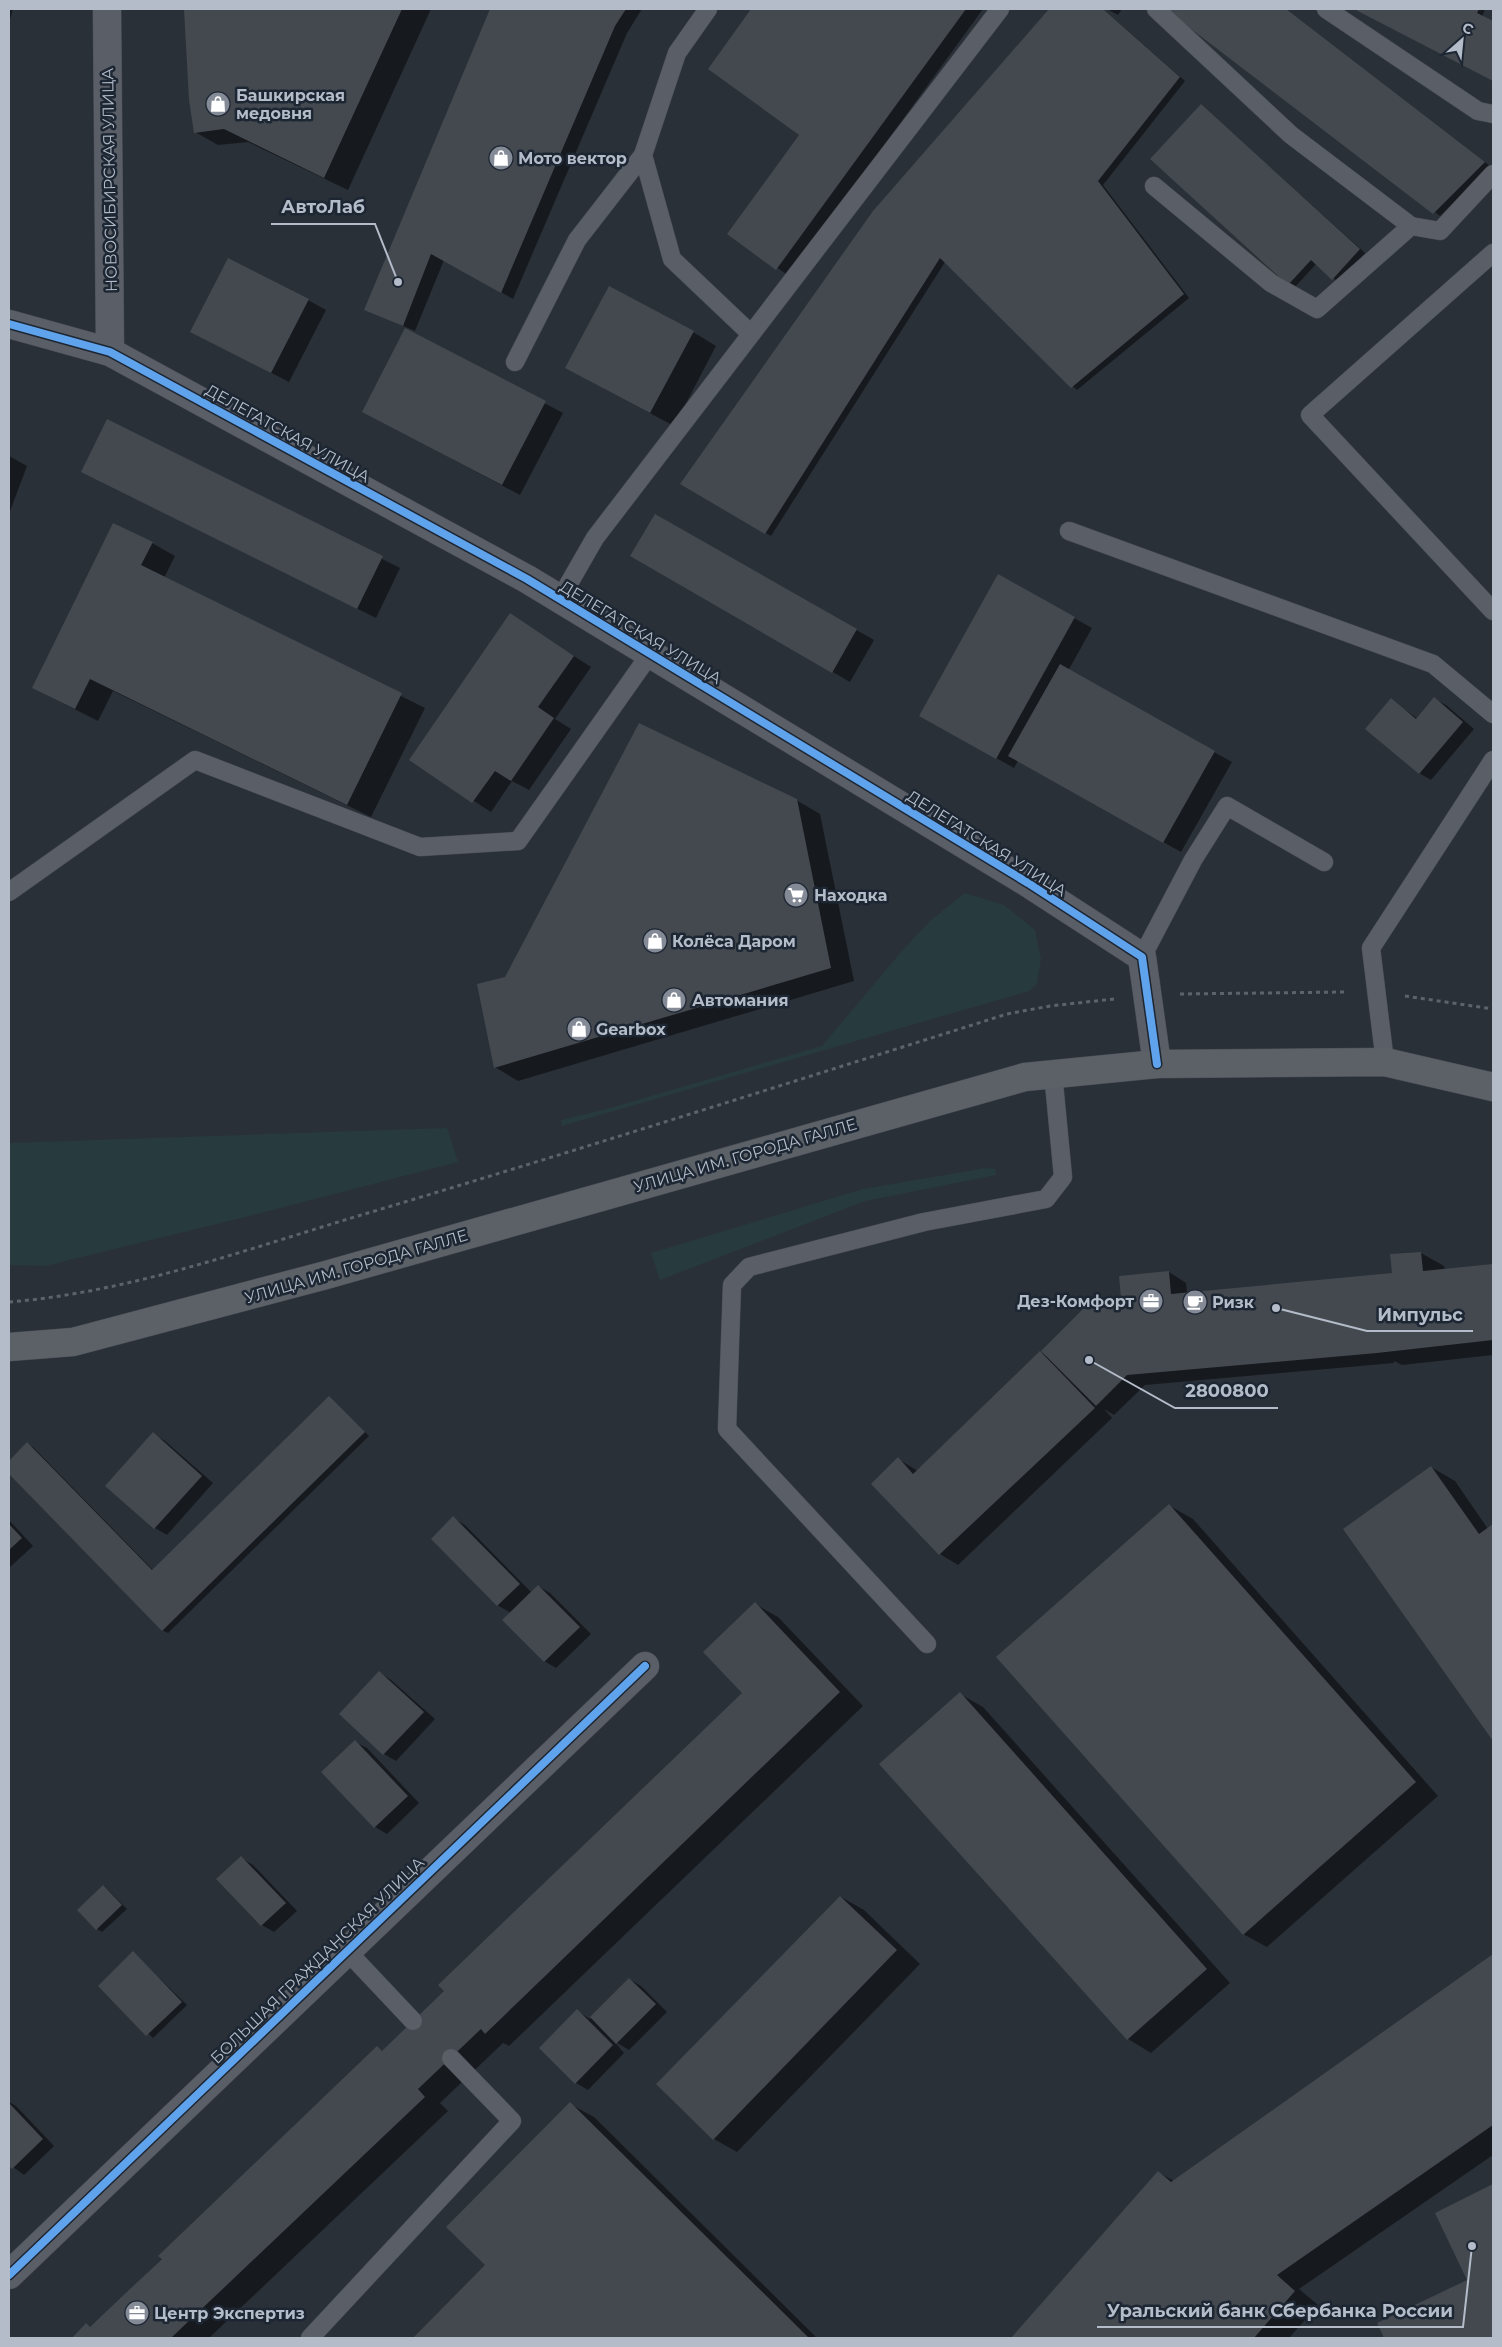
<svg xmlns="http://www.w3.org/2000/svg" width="1502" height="2347" viewBox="0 0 1502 2347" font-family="Montserrat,sans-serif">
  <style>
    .green { fill: #273a3e }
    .shadow { fill: #0007 }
    .building { fill: #444950 }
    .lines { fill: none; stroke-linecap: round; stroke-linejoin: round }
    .service-casing { stroke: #484c53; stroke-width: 19 }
    .minor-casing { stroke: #484c53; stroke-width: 29 }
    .primary-casing { stroke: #484c55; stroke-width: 29 }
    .path { stroke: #5d636a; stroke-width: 3; stroke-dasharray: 4 4; stroke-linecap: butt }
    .service { stroke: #5a5e66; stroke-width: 18 }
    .minor { stroke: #5a5e66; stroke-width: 28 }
    .primary { stroke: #5c6168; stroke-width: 28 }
    .cycleway-casing { stroke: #1d2633; stroke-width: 11 }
    .cycleway { stroke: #60a3ed; stroke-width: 8 }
    .labels { text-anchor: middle; stroke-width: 5; stroke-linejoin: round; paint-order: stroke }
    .poi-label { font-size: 16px; font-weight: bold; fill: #b4bcc9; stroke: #1d2633; text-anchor: start }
    .street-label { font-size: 16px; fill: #b4bcc9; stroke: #1d2633 }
    .leader { fill: none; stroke: #b4bcc9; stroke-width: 2 }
    .callout-dot { fill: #b4bcc9; stroke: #1d2633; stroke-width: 2 }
    .callout-label { font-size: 18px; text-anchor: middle; font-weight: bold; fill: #b4bcc9; stroke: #1d2633; stroke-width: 5; stroke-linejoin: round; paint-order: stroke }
  </style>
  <rect width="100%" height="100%" fill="#2a3038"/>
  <!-- green -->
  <g class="green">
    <path d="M 965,893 L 1004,905 L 1035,930 L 1041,959 L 1037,984 L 1029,991 L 562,1126 L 561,1120 L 607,1109 L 822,1046 L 901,952 L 930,921 Z"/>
    <path d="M 447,1128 L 458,1162 L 249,1216 L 45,1266 L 9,1265 L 9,1143 Z"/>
    <path d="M 986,1168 L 995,1169 L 996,1175 L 865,1201 L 660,1280 L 651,1253 L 863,1189 Z"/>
  </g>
  <!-- shadow -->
  <g class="shadow">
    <path d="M 9,9 L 13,9 L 9,23 Z"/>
    <path d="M 186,9 L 431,9 L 348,190 L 248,142 L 218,145 L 195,132 L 190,100 Z"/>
    <path d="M 492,9 L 642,9 L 627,33 L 513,299 L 444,260 L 415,331 L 366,310 Z"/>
    <path d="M 753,9 L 983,9 L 789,276 L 729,234 L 801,134 L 710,69 Z"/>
    <path d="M 1051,9 L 1103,9 L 1185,81 L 1103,185 L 1189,298 L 1077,390 L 945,262 L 771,536 L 682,484 L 874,212 Z"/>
    <path d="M 1107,9 L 1122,9 L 1118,15 Z"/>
    <path d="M 1167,9 L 1285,9 L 1490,166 L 1440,216 Z"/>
    <path d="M 1356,9 L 1485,9 L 1482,17 L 1493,23 L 1493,80 Z"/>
    <path d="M 1201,105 L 1365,253 L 1338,282 L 1316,264 L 1294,288 L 1289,284 Z"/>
    <path d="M 308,300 L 326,310 L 289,382 L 210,341 Z"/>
    <path d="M 406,330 L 563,413 L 520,495 L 381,421 Z"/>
    <path d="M 693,332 L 716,346 L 674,426 L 590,381 Z"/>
    <path d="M 108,421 L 400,568 L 376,618 L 83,472 Z"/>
    <path d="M 9,456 L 27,466 L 9,514 Z"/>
    <path d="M 655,515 L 874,640 L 850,682 L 632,556 Z"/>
    <path d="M 152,543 L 175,556 L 164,578 L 425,708 L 371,817 L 113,691 L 98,721 L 33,688 Z"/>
    <path d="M 510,615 L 591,667 L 555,719 L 571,729 L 529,790 L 512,781 L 491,812 L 411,760 Z"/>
    <path d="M 1074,618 L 1092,628 L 1068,671 L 1232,762 L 1181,852 L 1018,761 L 1014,768 L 939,726 Z"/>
    <path d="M 1434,699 L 1446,705 L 1474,729 L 1431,780 L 1419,773 L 1391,700 L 1418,719 Z"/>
    <path d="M 796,800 L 820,814 L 854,981 L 518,1081 L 495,1067 L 505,978 Z"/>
    <path d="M 1421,1253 L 1444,1266 L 1445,1270 L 1493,1266 L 1493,1355 L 1402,1365 L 1394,1361 L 1394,1363 L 1145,1385 L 1114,1415 L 1104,1409 L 1112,1418 L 958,1565 L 940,1554 L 872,1484 L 898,1459 L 918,1471 L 1040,1352 L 1048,1357 L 1123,1299 L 1169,1272 L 1186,1283 L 1187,1293 L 1393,1274 L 1392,1256 Z"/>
    <path d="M 329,1398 L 369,1436 L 168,1633 L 162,1630 L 9,1473 L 9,1463 L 28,1444 L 33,1447 L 153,1570 Z"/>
    <path d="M 153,1434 L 165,1441 L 213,1483 L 167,1535 L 155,1528 L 107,1485 Z"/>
    <path d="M 1431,1467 L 1455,1481 L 1488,1529 L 1493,1526 L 1493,1739 L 1344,1529 Z"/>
    <path d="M 1170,1506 L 1193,1519 L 1438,1796 L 1267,1947 L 1243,1934 Z"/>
    <path d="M 453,1518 L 465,1525 L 532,1593 L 538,1586 L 550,1593 L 591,1634 L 556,1668 L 544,1661 L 511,1613 L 497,1605 Z"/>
    <path d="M 9,1520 L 33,1546 L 9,1568 Z"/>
    <path d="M 755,1604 L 778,1617 L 863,1706 L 509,2046 L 503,2043 L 440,2103 L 448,2111 L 209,2338 L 74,2338 L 86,2325 L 91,2328 L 377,2048 L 383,2051 L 446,1991 L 743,1693 Z"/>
    <path d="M 380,1673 L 391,1680 L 435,1719 L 396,1761 L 384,1754 L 341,1714 Z"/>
    <path d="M 960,1694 L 983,1707 L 1230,1983 L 1151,2053 L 1128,2039 L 881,1764 Z"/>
    <path d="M 355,1742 L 367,1748 L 419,1803 L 387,1834 L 375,1827 Z"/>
    <path d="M 241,1858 L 253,1865 L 297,1911 L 274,1932 L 262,1925 Z"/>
    <path d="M 104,1886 L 127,1909 L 102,1932 L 97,1929 Z"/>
    <path d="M 841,1897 L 864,1910 L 920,1964 L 737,2152 L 714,2139 L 658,2084 Z"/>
    <path d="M 133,1953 L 187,2005 L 153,2038 L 99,1986 Z"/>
    <path d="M 1493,1955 L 1493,2155 L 1299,2289 L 1318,2305 L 1289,2338 L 1012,2338 L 1159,2173 L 1174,2181 Z"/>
    <path d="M 629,1979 L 641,1986 L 667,2012 L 629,2050 L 614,2041 L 624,2053 L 588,2090 L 576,2083 L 577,2011 L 590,2019 Z"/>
    <path d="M 9,2102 L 16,2106 L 54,2146 L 24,2175 L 9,2164 Z"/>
    <path d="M 570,2104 L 594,2117 L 817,2338 L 415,2338 L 487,2265 Z"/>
    <path d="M 1493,2186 L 1493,2338 L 1385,2338 L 1378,2324 L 1469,2280 L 1436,2213 Z"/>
  </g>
  <!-- building -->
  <g class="building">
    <path d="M 184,9 L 402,9 L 324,178 L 224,129 L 194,133 L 189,100 Z"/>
    <path d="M 490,9 L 626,9 L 615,26 L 501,293 L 431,254 L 403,326 L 364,310 Z"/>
    <path d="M 751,9 L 966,9 L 776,270 L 727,234 L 799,135 L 708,69 Z"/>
    <path d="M 1049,9 L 1103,9 L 1180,77 L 1098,181 L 1184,294 L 1071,388 L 940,258 L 765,534 L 680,484 L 873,211 Z"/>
    <path d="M 1165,9 L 1286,9 L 1485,162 L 1433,214 Z"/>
    <path d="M 1354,9 L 1479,9 L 1477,13 L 1493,21 L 1493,81 Z"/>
    <path d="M 1201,104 L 1360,249 L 1332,280 L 1311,260 L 1288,285 L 1150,159 Z"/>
    <path d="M 228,258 L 309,299 L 271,373 L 190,332 Z"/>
    <path d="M 609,286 L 694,331 L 650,413 L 565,368 Z"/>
    <path d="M 405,328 L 546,401 L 502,485 L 362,412 Z"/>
    <path d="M 107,419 L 383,556 L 357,609 L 81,472 Z"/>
    <path d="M 655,514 L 857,629 L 832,673 L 630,556 Z"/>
    <path d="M 113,523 L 153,542 L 141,565 L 402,693 L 347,805 L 90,679 L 75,709 L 32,688 Z"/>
    <path d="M 998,574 L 1075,617 L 996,759 L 919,716 Z"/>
    <path d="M 510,613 L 574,656 L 538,707 L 554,718 L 511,781 L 495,771 L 472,803 L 409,760 Z"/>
    <path d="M 1060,664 L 1215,751 L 1163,843 L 1008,756 Z"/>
    <path d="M 1434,697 L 1463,722 L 1419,774 L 1365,729 L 1391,698 L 1416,719 Z"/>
    <path d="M 639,723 L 797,799 L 831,968 L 494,1068 L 477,984 L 505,977 Z"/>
    <path d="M 1421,1252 L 1423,1271 L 1493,1264 L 1493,1340 L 1377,1353 L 1127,1375 L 1096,1406 L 1041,1351 L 1092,1300 L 1121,1298 L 1119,1276 L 1169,1271 L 1171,1294 L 1392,1273 L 1390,1254 Z"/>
    <path d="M 1040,1351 L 1095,1408 L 939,1555 L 871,1484 L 898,1457 L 913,1474 Z"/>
    <path d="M 329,1396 L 365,1432 L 162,1631 L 9,1474 L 9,1461 L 27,1442 L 152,1570 Z"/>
    <path d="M 153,1432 L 202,1476 L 154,1529 L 105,1486 Z"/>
    <path d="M 1431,1466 L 1479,1534 L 1493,1524 L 1493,1741 L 1343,1529 Z"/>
    <path d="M 1169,1504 L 1416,1782 L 1243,1935 L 996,1657 Z"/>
    <path d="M 453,1516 L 520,1584 L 497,1606 L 431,1539 Z"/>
    <path d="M 9,1524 L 22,1538 L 9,1550 Z"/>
    <path d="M 538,1585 L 580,1627 L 544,1662 L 502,1620 Z"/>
    <path d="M 755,1602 L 840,1692 L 485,2034 L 481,2029 L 418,2089 L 425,2097 L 171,2338 L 72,2338 L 86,2323 L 90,2327 L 130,2289 L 162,2259 L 158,2256 L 377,2046 L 382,2051 L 444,1991 L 438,1985 L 742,1693 L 703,1652 Z"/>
    <path d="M 379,1671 L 424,1712 L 383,1755 L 339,1714 Z"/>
    <path d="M 960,1692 L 1207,1969 L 1127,2040 L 879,1764 Z"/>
    <path d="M 355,1740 L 408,1796 L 374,1828 L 321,1772 Z"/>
    <path d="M 241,1856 L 286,1903 L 261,1926 L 216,1879 Z"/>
    <path d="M 103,1885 L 122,1905 L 96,1930 L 77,1910 Z"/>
    <path d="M 840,1896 L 897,1950 L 713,2140 L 656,2084 Z"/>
    <path d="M 133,1951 L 182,2002 L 146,2036 L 98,1986 Z"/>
    <path d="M 1493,1954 L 1493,2125 L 1277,2275 L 1295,2291 L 1254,2338 L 1011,2338 L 1158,2171 L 1171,2182 Z"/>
    <path d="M 629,1978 L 656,2004 L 616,2044 L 590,2017 Z"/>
    <path d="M 577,2009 L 613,2045 L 575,2084 L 539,2048 Z"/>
    <path d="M 570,2102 L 809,2338 L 413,2338 L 485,2265 L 446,2227 Z"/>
    <path d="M 9,2103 L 43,2139 L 12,2169 L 9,2166 Z"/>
    <path d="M 1493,2184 L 1493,2338 L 1384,2338 L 1377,2323 L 1467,2280 L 1435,2213 Z"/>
  </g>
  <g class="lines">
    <defs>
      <g id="service">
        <path d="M 708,9 L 677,53 L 643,155 L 672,259 L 751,334"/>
        <path d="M 1156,9 L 1291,135 L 1411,226 L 1440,231 L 1493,174"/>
        <path d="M 1326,9 L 1478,111 L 1493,114"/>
        <path d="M 1154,186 L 1271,283 L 1317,309 L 1411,226"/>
        <path d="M 1493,253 L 1310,415 L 1493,611"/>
        <path d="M 515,362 L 577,240 L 643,155"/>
        <path d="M 1069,531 L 1433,664 L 1493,714"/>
        <path d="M 560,599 L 595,538 L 1000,9"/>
        <path d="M 9,892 L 195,760 L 420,847 L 518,841 L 650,654"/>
        <path d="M 1142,957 L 1193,860 L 1227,806 L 1324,862"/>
        <path d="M 1385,1062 L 1371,948 L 1493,760"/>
        <path d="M 927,1644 L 727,1429 L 732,1285 L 749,1267 L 924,1222 L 1046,1199 L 1063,1177 L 1053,1073"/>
        <path d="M 347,1951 L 413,2021"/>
        <path d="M 310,2338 L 512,2121 L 451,2058"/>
      </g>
      <g id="minor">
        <path d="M 107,9 L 110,352"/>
        <path d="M 9,324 L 110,352 L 527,579 L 1028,883 L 1142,957 L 1157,1064"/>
        <path d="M 9,2275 L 645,1666"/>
      </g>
      <path id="primary" d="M 9,1347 L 73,1342 L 326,1275 L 1025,1077 L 1157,1064 L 1385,1062 L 1493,1087"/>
    </defs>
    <!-- service casing -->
    <use href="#service" class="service-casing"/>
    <!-- minor casing -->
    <use href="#minor" class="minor-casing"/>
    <!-- primary casing -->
    <use href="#primary" class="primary-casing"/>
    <!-- path -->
    <g class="path">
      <path d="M 1180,994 L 1346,992"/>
      <path d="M 1405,996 L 1493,1009"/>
      <path d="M 9,1302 C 132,1292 250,1248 368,1213 C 582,1149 795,1081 1007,1014 L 1050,1006 L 1114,999"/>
    </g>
    <!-- service -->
    <use href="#service" class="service"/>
    <!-- minor -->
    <use href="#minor" class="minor"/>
    <!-- primary -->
    <use href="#primary" class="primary"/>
    <defs>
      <g id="cycleway">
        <path d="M 9,324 L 110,352 L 527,579 L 1028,883 L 1142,957 L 1157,1064"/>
        <path d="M 9,2275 L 645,1666"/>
      </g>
    </defs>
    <!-- cycleway casing -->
    <use href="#cycleway" class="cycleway-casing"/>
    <!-- cycleway -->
    <use href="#cycleway" class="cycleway"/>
  </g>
  <!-- icons -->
  <defs>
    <symbol id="shop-disc" viewBox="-11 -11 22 22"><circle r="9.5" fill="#848b96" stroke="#1d2633"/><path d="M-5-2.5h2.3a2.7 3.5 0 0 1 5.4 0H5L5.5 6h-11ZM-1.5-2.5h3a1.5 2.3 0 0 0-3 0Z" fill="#fff"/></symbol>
    <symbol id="supermarket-disc" viewBox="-11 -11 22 22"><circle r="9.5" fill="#848b96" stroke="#1d2633"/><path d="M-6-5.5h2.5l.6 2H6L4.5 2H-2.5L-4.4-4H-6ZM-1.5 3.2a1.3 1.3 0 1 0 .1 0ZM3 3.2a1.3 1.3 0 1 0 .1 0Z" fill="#fff"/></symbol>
    <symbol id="office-disc" viewBox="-11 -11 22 22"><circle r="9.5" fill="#848b96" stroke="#1d2633"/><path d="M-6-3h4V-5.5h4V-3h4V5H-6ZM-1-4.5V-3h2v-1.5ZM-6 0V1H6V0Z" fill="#fff"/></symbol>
    <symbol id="cafe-disc" viewBox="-11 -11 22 22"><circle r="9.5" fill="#848b96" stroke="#1d2633"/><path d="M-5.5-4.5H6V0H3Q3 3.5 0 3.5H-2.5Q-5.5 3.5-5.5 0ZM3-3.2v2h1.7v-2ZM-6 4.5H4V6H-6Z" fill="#fff"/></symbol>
  </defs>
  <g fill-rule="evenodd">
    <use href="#shop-disc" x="204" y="90" width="28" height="28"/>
    <use href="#shop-disc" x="487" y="144" width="28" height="28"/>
    <use href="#supermarket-disc" x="782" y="881" width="28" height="28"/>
    <use href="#shop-disc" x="641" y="927" width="28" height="28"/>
    <use href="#shop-disc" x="660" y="986" width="28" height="28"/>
    <use href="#shop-disc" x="565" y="1015" width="28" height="28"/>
    <use href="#office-disc" x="1137" y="1287" width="28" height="28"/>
    <use href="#cafe-disc" x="1181" y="1288" width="28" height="28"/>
    <use href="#office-disc" x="123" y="2299" width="28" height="28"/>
  </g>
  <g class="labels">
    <!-- poi labels -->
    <g class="poi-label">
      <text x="236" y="101">Башкирская<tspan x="236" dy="18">медовня</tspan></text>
      <text x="518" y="164">Мото вектор</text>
      <text x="814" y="901">Находка</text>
      <text x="672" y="947">Колёса Даром</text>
      <text x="692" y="1006">Автомания</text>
      <text x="596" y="1035">Gearbox</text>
      <text x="1134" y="1307" text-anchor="end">Дез‑Комфорт</text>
      <text x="1212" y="1308">Ризк</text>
      <text x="154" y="2319">Центр Экспертиз</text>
    </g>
    <!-- street labels -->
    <g class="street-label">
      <text transform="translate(109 180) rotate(-91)" y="6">НОВОСИБИРСКАЯ УЛИЦА</text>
      <text transform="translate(288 433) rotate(29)" y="6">ДЕЛЕГАТСКАЯ УЛИЦА</text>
      <text transform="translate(641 632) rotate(31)" y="6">ДЕЛЕГАТСКАЯ УЛИЦА</text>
      <text transform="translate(987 843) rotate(32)" y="6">ДЕЛЕГАТСКАЯ УЛИЦА</text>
      <text transform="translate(745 1155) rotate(-16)" y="6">УЛИЦА ИМ. ГОРОДА ГАЛЛЕ</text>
      <text transform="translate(356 1266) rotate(-16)" y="6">УЛИЦА ИМ. ГОРОДА ГАЛЛЕ</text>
      <text transform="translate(317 1960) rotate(-44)" y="6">БОЛЬШАЯ ГРАЖДАНСКАЯ УЛИЦА</text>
    </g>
  </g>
  <!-- callouts -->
  <path class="leader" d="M398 282L375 224H271M1276 1308L1367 1331H1473M1089 1360L1175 1408H1278M1472 2246L1463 2327H1097"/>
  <g class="callout-dot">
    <circle cx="398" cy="282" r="5"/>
    <circle cx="1276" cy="1308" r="5"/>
    <circle cx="1089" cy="1360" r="5"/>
    <circle cx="1472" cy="2246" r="5"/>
  </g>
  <g class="callout-label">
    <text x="323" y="213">АвтоЛаб</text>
    <text x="1420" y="1321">Импульс</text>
    <text x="1227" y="1397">2800800</text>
    <text x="1280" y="2317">Уральский банк Сбербанка России</text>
  </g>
  <!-- border -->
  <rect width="1502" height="2347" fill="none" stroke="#b4bcc9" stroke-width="20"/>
  <!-- north arrow -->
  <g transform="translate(1462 40) rotate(27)" stroke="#1d2633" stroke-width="4" paint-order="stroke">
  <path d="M0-4L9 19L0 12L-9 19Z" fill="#b4bcc9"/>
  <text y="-8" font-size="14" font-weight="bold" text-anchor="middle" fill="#b4bcc9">С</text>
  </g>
</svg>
